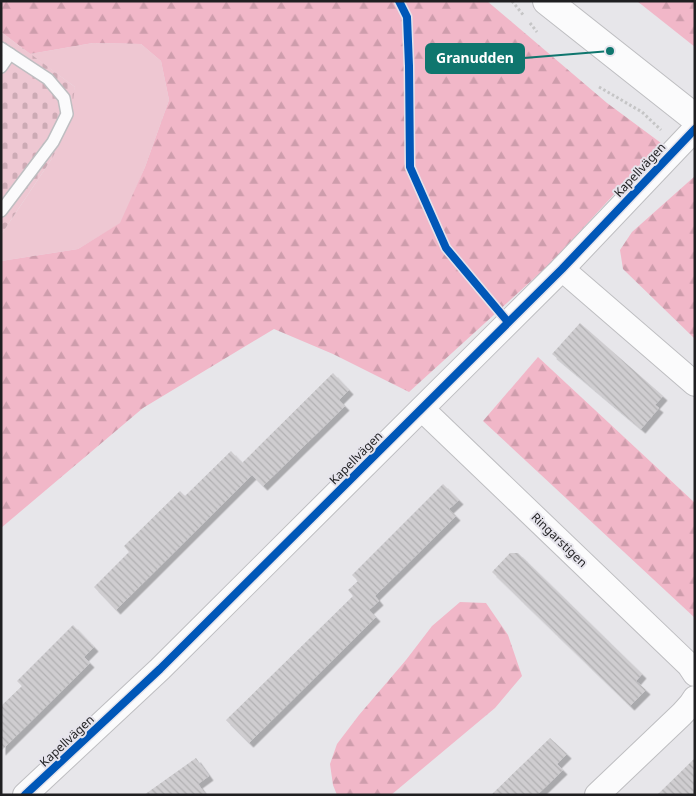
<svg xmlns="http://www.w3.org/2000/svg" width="696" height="796" viewBox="0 0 696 796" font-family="'Noto Sans',sans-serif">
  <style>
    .grass { fill: #eec7d2 }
    .forest { fill: url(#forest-firs) }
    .cemetery { fill: url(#cemetery-stones) }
    .building { fill: url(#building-back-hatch); filter: url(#shadow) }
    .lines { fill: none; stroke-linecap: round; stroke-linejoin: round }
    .lane-casing { stroke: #bebec1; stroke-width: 14 }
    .street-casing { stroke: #bebec1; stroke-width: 26 }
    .secondary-casing { stroke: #bebec1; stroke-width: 30 }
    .path { stroke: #c5c5c6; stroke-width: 3; stroke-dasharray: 2.5 2.5; stroke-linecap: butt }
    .lane { stroke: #fbfbfc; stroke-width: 11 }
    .street { stroke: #fbfbfc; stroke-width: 24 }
    .secondary { stroke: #fbfbfc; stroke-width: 28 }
    .cycleway-casing { stroke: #e6e4ec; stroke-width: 11 }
    .cycleway { stroke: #0057b8; stroke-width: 8 }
    .labels { text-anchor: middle; stroke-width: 4; stroke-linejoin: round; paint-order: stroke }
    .street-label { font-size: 12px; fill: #1f1f21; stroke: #e6e4ec }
    .leader { fill: none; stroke: #0f766e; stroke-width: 2 }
    .callout-dot { fill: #0f766e; stroke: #e6e4ec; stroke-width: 2 }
    .callout { fill: #0f766e; stroke: #0f766e; stroke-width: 2 }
    .callout-label { font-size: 14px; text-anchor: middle; font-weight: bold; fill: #fff }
  </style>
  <defs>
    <pattern id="forest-firs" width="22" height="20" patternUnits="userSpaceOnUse" patternTransform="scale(1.25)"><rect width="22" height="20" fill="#f1b7c8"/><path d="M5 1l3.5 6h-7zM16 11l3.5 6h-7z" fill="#ce9dac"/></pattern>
    <pattern id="cemetery-stones" width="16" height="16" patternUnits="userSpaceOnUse" patternTransform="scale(1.25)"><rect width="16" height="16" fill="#eec7d2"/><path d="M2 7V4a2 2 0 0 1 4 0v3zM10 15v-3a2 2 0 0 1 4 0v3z" fill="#ccaab4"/></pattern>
    <pattern id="building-back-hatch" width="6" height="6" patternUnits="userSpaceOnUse" patternTransform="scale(1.25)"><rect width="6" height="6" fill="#cfcdd0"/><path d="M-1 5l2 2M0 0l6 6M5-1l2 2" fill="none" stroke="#b1b0b2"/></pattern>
    <filter id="shadow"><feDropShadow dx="4.5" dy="4.5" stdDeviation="0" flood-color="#0004"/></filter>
  </defs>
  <rect width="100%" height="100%" fill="#e7e6ea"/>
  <!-- grass -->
  <path class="grass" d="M 93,43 L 141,44 L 161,61 L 169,100 L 145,167 L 121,223 L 78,249 L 1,261 L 1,235 L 53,157 L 75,87 L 30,54 Z"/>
  <!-- forest -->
  <g class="forest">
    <path d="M 1,1 L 487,1 L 607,103 L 661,143 L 551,263 L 409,392 L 333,354 L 274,329 L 143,408 L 1,528 L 1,261 L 78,249 L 120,223 L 145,167 L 169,100 L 161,61 L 141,44 L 93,43 L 30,54 L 1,32 Z"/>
    <path d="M 637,1 L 695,1 L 695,47 Z"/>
    <path d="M 695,176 L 695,339 L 623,269 L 620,250 L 632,232 Z"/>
    <path d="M 538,357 L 695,503 L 695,618 L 483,421 Z"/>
    <path d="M 460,602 L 486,603 L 508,635 L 522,676 L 495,708 L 391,795 L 337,795 L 333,785 L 330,764 L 337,744 L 359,715 L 406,660 L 432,626 Z"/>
  </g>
  <!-- cemetery -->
  <path class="cemetery" d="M 1,32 L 75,87 L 71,115 L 53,157 L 1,235 Z"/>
  <!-- building -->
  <g class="building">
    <path d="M 580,323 L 663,396 L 655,405 L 659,408 L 641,429 L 552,354 Z"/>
    <path d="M 333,373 L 349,390 L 339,400 L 345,406 L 263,486 L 252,475 L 116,610 L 94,587 L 129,552 L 124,546 L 180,491 L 185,496 L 231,451 L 242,463 Z"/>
    <path d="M 443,484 L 459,500 L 449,509 L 456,516 L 375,596 L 379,601 L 369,610 L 376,617 L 249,743 L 226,720 L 353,596 L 348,590 L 358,581 L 352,575 Z"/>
    <path d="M 510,553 L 518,553 L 642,674 L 636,681 L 646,690 L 630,706 L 492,572 Z"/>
    <path d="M 73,625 L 94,647 L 84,657 L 90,663 L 1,751 L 1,706 L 22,686 L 17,681 Z"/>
    <path d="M 550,738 L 567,754 L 557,764 L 563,770 L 537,795 L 491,795 Z"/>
    <path d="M 196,758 L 209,776 L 198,784 L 206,795 L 144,795 Z"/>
    <path d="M 695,758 L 695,795 L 657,795 Z"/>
  </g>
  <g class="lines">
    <defs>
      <g id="lane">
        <path d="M 1,48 L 48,79 L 64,98 L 67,114 L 53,142 L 1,211"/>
        <path d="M 1,67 L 10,54"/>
      </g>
      <g id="street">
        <path d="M 562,269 L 695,384"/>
        <path d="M 422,409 L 689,665 L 695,674"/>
        <path d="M 25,795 L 160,669 L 562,269 L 695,129"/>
        <path d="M 597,795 L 682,714 L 691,704 L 695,698"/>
      </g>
      <path id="secondary" d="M 547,1 L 695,118"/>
    </defs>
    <!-- lane casing -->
    <use href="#lane" class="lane-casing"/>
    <!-- street casing -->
    <use href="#street" class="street-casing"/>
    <!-- secondary casing -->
    <use href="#secondary" class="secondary-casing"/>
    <!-- path -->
    <g class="path">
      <path d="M 512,1 L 524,16"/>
      <path d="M 530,23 L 537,32"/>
      <path d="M 599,87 L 642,112 L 661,130"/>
    </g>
    <!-- lane -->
    <use href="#lane" class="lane"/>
    <!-- street -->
    <use href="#street" class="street"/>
    <!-- secondary -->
    <use href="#secondary" class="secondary"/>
    <defs>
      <g id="cycleway">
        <path d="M 399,1 L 407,17 L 409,66 L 410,167 L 446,248 L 508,322"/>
        <path d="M 25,795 L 160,669 L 562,269 L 695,129"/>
      </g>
    </defs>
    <!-- cycleway casing -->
    <use href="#cycleway" class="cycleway-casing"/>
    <!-- cycleway -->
    <use href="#cycleway" class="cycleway"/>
  </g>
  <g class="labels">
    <!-- street labels -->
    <g class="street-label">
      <text transform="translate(640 170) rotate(-47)" y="4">Kapellvägen</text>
      <text transform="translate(356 458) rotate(-45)" y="4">Kapellvägen</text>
      <text transform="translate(559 540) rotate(44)" y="4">Ringarstigen</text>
      <text transform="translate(67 741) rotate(-43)" y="4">Kapellvägen</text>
    </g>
  </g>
  <!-- callouts -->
  <path class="leader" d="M610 51L524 58"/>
  <circle class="callout-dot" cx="610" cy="51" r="5"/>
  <rect class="callout" x="426" y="44" width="98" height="29" rx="5"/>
  <g class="callout-label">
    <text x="475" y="63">Granudden</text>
  </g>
  <!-- border -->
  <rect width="696" height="796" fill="none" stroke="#1f1f21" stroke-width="5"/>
</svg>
